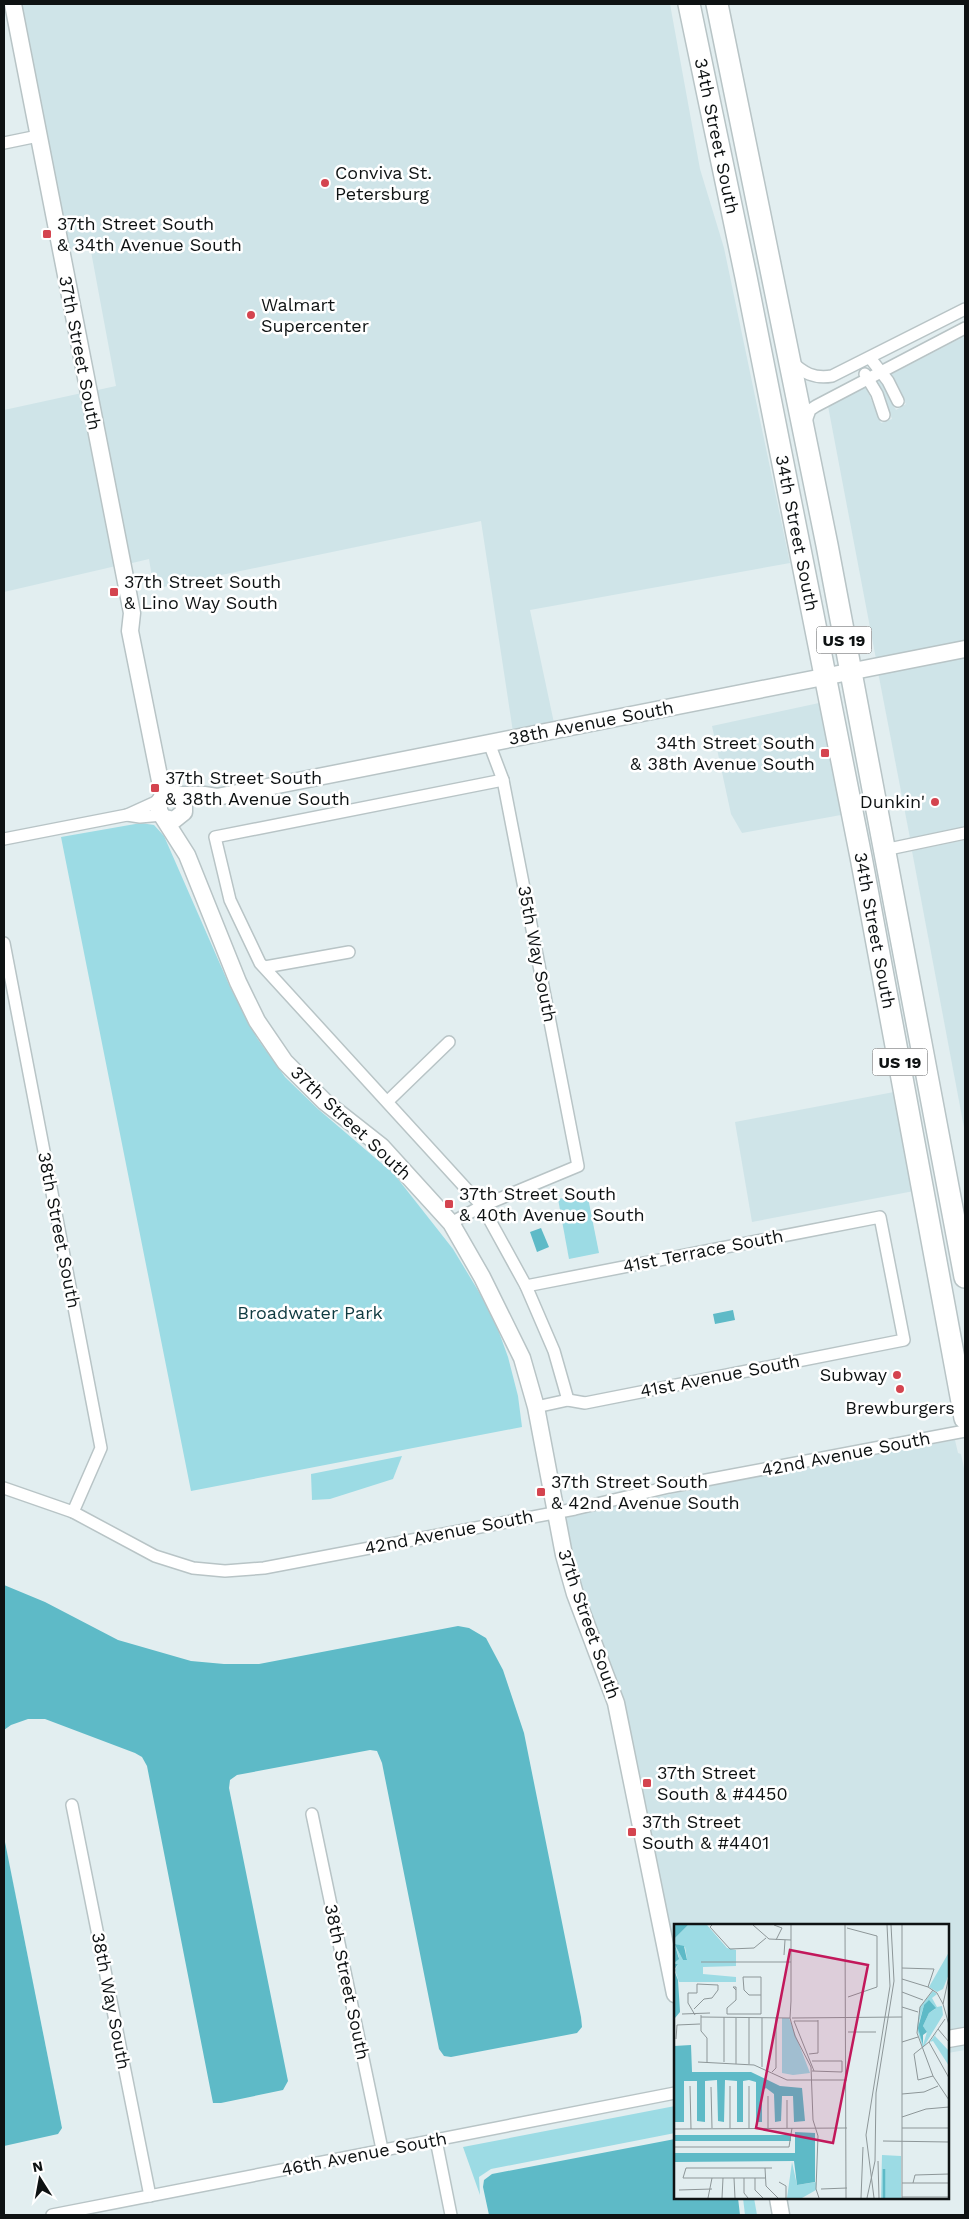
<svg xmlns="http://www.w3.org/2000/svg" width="969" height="2219" viewBox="0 0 969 2219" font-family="'Work Sans',sans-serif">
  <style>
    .built { fill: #cfe4e8 }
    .green { fill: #9cdbe4 }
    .water { fill: #5ebac7 }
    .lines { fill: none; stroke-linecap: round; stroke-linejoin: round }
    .street-casing { stroke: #b8c4c6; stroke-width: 14 }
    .secondary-casing { stroke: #b8c4c6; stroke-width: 19 }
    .highway-casing { stroke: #b8c4c6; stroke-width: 24 }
    .street { stroke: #fff; stroke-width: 11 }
    .secondary { stroke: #fff; stroke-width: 16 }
    .highway { stroke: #fff; stroke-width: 21 }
    .poi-dot { fill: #d4444f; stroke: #fff; stroke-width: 2 }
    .labels { text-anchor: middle; stroke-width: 5; stroke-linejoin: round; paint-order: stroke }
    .shield { fill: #fff; stroke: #56595a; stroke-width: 1 }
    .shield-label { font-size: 16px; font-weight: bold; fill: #0e1213 }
    .street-label { font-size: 18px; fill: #0e1213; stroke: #fff }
    .poi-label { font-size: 18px; fill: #0e1213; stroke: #fff; text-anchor: start }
    .park-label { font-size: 18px; fill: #0e3a40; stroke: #fff }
    .inset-river { fill: none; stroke: #5ebac7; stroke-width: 2.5 }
    .inset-road { fill: none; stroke: #8d9698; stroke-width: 1 }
    .view { fill: #c2185b; fill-opacity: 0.15; stroke: #c2185b; stroke-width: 2.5 }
    .inset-edge { fill: none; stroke: #0e1213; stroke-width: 2.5 }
  </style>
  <rect width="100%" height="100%" fill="#e2eef0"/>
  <!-- built -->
  <g class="built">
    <path d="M 19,4 L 670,4 L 700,169 L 724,248 L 790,563 L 530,610 L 554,723 L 513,732 L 481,521 L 154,589 L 149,559 L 128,564 L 93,391 L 116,386 L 90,246 L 66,250 Z"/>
    <path d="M 965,336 L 965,642 L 876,659 L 828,406 L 866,387 L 881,423 L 892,419 L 882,392 L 876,382 L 879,380 L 883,385 L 896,410 L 906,404 L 890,375 Z"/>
    <path d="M 82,393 L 116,566 L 4,592 L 4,410 Z"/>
    <path d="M 965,655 L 965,827 L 910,838 L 878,672 Z"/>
    <path d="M 819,703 L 841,815 L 742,833 L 731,814 L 712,726 Z"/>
    <path d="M 965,840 L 965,1133 L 912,851 Z"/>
    <path d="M 894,1092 L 914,1191 L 752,1222 L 735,1122 Z"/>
    <path d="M 955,1440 L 958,1453 L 961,1454 L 965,1473 L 965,2029 L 948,2032 L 948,1925 L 675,1925 L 675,1966 L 563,1517 L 695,1489 Z"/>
    <path d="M 965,2042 L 965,2050 L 948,2053 L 948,2046 Z"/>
  </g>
  <!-- green -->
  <g class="green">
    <path d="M 141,823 L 154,825 L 164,836 L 231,989 L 257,1038 L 285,1077 L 318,1109 L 394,1174 L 453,1249 L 479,1292 L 496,1324 L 508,1357 L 518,1396 L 522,1427 L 191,1491 L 61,837 Z"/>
    <path d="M 587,1193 L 599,1253 L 569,1259 L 558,1199 Z"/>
    <path d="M 402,1456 L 393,1479 L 330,1499 L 312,1500 L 311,1474 Z"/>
    <path d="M 675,2106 L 675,2133 L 491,2169 L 479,2177 L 480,2195 L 463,2147 Z"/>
    <path d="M 743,2198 L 754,2198 L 757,2215 L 745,2215 Z"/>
  </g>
  <!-- water -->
  <g class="water">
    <path d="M 541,1228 L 549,1247 L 537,1252 L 530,1232 Z"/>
    <path d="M 733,1310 L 735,1320 L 715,1324 L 713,1314 Z"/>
    <path d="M 4,1585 L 45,1602 L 118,1640 L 191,1661 L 224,1664 L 259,1664 L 458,1626 L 469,1628 L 486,1638 L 503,1670 L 524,1733 L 581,2017 L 582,2027 L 577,2033 L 451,2057 L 444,2056 L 439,2049 L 382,1763 L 377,1751 L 370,1750 L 237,1775 L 230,1780 L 229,1788 L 288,2081 L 283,2090 L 221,2103 L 213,2103 L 147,1766 L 142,1757 L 135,1753 L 45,1719 L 28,1719 L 11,1725 L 4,1730 Z"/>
    <path d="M 4,1837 L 62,2128 L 58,2134 L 4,2146 Z"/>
    <path d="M 675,2139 L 675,2198 L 738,2198 L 740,2215 L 489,2215 L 483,2187 L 484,2180 L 492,2174 Z"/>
  </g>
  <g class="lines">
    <defs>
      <g id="street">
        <path d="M 4,143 L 38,136"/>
        <path d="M 870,358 L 888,381 L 898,401"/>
        <path d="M 791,361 C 803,373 814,379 832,376 L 965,309"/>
        <path d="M 865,374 L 877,394 L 884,415"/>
        <path d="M 805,424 L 810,410 L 816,406 L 965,328"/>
        <path d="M 503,780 L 215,837 L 230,900 L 260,963 L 482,1206 L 526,1286 L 554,1351 L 568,1400"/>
        <path d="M 127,815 L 140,817 L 162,815"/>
        <path d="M 4,839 L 127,815 L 160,800"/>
        <path d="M 884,850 L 965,833"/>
        <path d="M 4,943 L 101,1448 L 73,1512"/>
        <path d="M 265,967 L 349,952"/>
        <path d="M 388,1101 L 449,1042"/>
        <path d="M 451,1223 L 482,1206 L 578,1166 L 503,780 L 489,743"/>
        <path d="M 526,1286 L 880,1217 L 904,1340 L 585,1403 L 568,1400 L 536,1407"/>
        <path d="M 4,1488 L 73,1512 L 155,1556 L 193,1568 L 225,1571 L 264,1568 L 575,1509 L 669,1487 L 965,1431"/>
        <path d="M 72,1805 L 150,2196"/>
        <path d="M 312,1814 L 382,2149"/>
        <path d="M 436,2140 L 451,2215"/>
        <path d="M 52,2215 L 675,2093"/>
      </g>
      <g id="secondary">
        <path d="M 13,4 L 132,613 L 130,631 L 163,796"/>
        <path d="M 181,795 L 204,795 L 217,797 L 965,649"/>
        <path d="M 165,818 L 174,820 L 184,812 L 184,799 L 173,792 L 164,795 L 159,802 L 159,811 L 187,855 L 238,982 L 257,1021 L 285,1062 L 325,1102 L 381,1146 L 451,1223 L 482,1277 L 522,1358 L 536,1407 L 564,1555 L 575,1594 L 616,1703 L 675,1994"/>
        <path d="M 948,2039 L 965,2036"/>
        <path d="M 778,2198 L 781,2215"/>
      </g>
      <g id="highway">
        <path id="s1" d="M 689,4 L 746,277 L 861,857 L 965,1418"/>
        <path d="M 717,4 L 827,545 L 965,1277"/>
      </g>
    </defs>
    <!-- street casing -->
    <use href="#street" class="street-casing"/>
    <!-- secondary casing -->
    <use href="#secondary" class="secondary-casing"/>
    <!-- highway casing -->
    <use href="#highway" class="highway-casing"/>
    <!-- street -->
    <use href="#street" class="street"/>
    <!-- secondary -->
    <use href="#secondary" class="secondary"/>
    <!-- highway -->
    <use href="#highway" class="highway"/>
  </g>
  <!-- markers -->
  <g class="poi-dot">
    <circle cx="325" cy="183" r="5"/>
    <rect x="42" y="229" width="10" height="10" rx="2.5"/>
    <circle cx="251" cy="315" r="5"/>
    <rect x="109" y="587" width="10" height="10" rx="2.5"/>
    <rect x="820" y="748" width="10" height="10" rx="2.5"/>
    <rect x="150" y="783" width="10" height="10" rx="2.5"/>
    <circle cx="935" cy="802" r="5"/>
    <rect x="444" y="1199" width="10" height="10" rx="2.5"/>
    <circle cx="897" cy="1375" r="5"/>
    <circle cx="900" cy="1389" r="5"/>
    <rect x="536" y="1487" width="10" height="10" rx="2.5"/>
    <rect x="642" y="1778" width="10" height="10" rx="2.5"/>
    <rect x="627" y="1827" width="10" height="10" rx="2.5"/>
  </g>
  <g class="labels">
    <!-- shield labels -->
    <g class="shield">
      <rect x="816.5" y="626.5" width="55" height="27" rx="4"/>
      <rect x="872.5" y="1048.5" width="55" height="27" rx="4"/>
    </g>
    <g class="shield-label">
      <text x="844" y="646">US 19</text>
      <text x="900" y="1068">US 19</text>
    </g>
    <!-- street labels -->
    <g class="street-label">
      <text dy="6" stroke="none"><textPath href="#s1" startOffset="135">34th Street South</textPath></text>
      <text transform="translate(80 353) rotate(79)" y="6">37th Street South</text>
      <text dy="6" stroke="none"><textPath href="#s1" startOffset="540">34th Street South</textPath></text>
      <text transform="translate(591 723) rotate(-11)" y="6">38th Avenue South</text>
      <text dy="6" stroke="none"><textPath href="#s1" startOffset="945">34th Street South</textPath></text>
      <text transform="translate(537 954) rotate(79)" y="6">35th Way South</text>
      <text transform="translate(351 1123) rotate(43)" y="6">37th Street South</text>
      <text transform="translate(59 1230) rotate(79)" y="6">38th Street South</text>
      <text transform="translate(703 1251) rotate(-11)" y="6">41st Terrace South</text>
      <text transform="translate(720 1376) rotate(-11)" y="6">41st Avenue South</text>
      <text transform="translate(846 1454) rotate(-11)" y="6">42nd Avenue South</text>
      <text transform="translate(449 1532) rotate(-11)" y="6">42nd Avenue South</text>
      <text transform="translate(589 1624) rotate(71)" y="6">37th Street South</text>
      <text transform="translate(347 1982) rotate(78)" y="6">38th Street South</text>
      <text transform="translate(111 2001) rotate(79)" y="6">38th Way South</text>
      <text transform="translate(364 2154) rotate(-11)" y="6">46th Avenue South</text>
    </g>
    <!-- poi labels -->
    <g class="poi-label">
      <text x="335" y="179">Conviva St.<tspan x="335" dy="21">Petersburg</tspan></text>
      <text x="57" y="230">37th Street South<tspan x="57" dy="21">&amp; 34th Avenue South</tspan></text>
      <text x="261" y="311">Walmart<tspan x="261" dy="21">Supercenter</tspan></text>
      <text x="124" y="588">37th Street South<tspan x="124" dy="21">&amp; Lino Way South</tspan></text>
      <text x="815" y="749" text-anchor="end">34th Street South<tspan x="815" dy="21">&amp; 38th Avenue South</tspan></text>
      <text x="165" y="784">37th Street South<tspan x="165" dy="21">&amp; 38th Avenue South</tspan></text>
      <text x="925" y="808" text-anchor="end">Dunkin'</text>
      <text x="459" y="1200">37th Street South<tspan x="459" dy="21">&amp; 40th Avenue South</tspan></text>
      <text x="887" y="1381" text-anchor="end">Subway</text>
      <text x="900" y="1414" text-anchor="middle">Brewburgers</text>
      <text x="551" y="1488">37th Street South<tspan x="551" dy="21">&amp; 42nd Avenue South</tspan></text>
      <text x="657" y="1779">37th Street<tspan x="657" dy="21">South &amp; #4450</tspan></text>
      <text x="642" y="1828">37th Street<tspan x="642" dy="21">South &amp; #4401</tspan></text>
    </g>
    <!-- park labels -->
    <g class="park-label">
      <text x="310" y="1319">Broadwater Park</text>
    </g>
  </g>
  <!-- overview -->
  <g transform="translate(674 1924)">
    <rect width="275" height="275" fill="#e2eef0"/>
    <path d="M 14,1 L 33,1 L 53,24 L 62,26 L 62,42 L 29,43 L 29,50 L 62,53 L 62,58 L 5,58 L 1,46 L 4,40 L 0,40 L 5,33 L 1,21 L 9,36 L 13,35 L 11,23 L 1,20 L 0,15 ZM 275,28 L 275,50 L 269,65 L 263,68 L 255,63 ZM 259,67 L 263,70 L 258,74 L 263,83 L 268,82 L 269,91 L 249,124 L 243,105 L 246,83 ZM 250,81 L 256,81 L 261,85 L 255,89 L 249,102 L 253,108 L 249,121 L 245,98 ZM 108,94 L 115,94 L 136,149 L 119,151 L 108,149 ZM 263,108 L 261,112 L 275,127 L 275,142 L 259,117 L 256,118 ZM 142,209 L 142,266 L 128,274 L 113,274 L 118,238 L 123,261 L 142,258 ZM 208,231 L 227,232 L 227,274 L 207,274 Z" fill="#9cdbe4" fill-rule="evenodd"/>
    <path d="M 0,1 L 14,1 L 0,15 L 1,20 L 10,22 L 13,36 L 9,36 L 1,21 L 5,35 L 0,39 ZM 0,40 L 4,40 L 0,46 L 4,56 L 6,88 L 1,94 ZM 255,76 L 262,84 L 255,89 L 249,102 L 253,108 L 249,111 L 249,121 L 244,104 L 250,81 ZM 17,121 L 18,148 L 77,148 L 106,162 L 128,164 L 131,197 L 120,198 L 119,172 L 108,172 L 107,197 L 101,198 L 100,170 L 92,164 L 88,167 L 88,198 L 82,198 L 82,158 L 75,156 L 69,157 L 69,198 L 63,198 L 63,157 L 51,156 L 50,198 L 44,197 L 43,156 L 31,157 L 31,198 L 23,197 L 23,157 L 10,157 L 10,198 L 1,198 L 0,122 ZM 121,208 L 141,209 L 141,258 L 123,261 L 120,237 L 0,238 L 0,229 L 121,229 ZM 0,211 L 117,211 L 117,217 L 0,217 Z" fill="#5ebac7"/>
    <path class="inset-river" d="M 210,245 L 210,274"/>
    <path class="inset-road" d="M 38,1 L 36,3 L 56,25 L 80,24 L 92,14M 79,1 L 95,15 L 117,16M 100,1 L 108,4 L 102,16M 117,1 L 117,77M 171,1 L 172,274M 228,1 L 228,274M 173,4 L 203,12 L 203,63M 110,31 L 111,16M 27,38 L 117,38M 228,44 L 260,45 L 254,63M 275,52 L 269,80 L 275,101M 228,55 L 254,63 L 263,69 L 269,80M 62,66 L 59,63 L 62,63 L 62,76 L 53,84 L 53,90 L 87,90 L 87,53 L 69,53 L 70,66 L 75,71 L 87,71M 259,66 L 246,83 L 243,109 L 259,152 L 275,176M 228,68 L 249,76M 174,73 L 203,63M 117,77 L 116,94 L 121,112 L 137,143 L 139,196 L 144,212 L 142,265 L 145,274M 228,83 L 244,88M 20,85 L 30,75 L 38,74 L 44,66 L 44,61 L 23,60 L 23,69 L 14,69 L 14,79 L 21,91M 8,90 L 36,89M 27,91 L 27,107 L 33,114 L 33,138M 27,93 L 116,94M 75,93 L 75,140M 62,94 L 62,140M 118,94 L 228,93M 264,105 L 275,118M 174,108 L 202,108M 2,115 L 3,101 L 26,100M 228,118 L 244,113M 255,118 L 275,154M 135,130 L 144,129 L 144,96M 24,138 L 80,141 L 113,156 L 173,156M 50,138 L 50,93M 88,143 L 88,94M 138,147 L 168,148 L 168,137 L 138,137M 140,147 L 120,97 L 144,97M 98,148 L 102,144 L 102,93M 259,152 L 244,156 L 240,130 L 255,118 L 271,95M 16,162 L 17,205M 56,162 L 56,204M 75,162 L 75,204M 37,163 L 38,204M 228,170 L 250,168 L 264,162M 94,172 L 94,204M 113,176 L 113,204M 228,193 L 252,185 L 275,183M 228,204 L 275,204M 0,205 L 173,204M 209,217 L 275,218M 0,223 L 115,223 L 118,204M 204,237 L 205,274M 91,244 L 92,262 L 104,274M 60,254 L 61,274M 70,254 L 70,269 L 74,274M 81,254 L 81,266 L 89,274M 91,254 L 9,254 L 12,244 L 98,244M 105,258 L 112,262 L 112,274M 228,259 L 275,259M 239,259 L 241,251 L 275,250M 147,265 L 173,264M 5,266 L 38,265M 228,273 L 275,273M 34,274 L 38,254M 48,274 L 49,254M 187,274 L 189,223M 193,274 L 201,237 L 202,169 L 220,57 L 217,1M 200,274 L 192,211 L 216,62 L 213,1"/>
    <path class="view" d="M 116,26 L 194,41 L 159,219 L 82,204 Z"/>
    <rect width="275" height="275" class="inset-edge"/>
  </g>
  <!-- border -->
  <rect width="969" height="2219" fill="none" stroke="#0e1213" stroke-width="10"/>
  <!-- north arrow -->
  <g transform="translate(40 2179) rotate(349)" stroke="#ffffff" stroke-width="4" paint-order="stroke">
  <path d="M0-4L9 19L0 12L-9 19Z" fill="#0e1213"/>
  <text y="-8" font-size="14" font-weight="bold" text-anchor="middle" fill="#0e1213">N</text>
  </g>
</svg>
